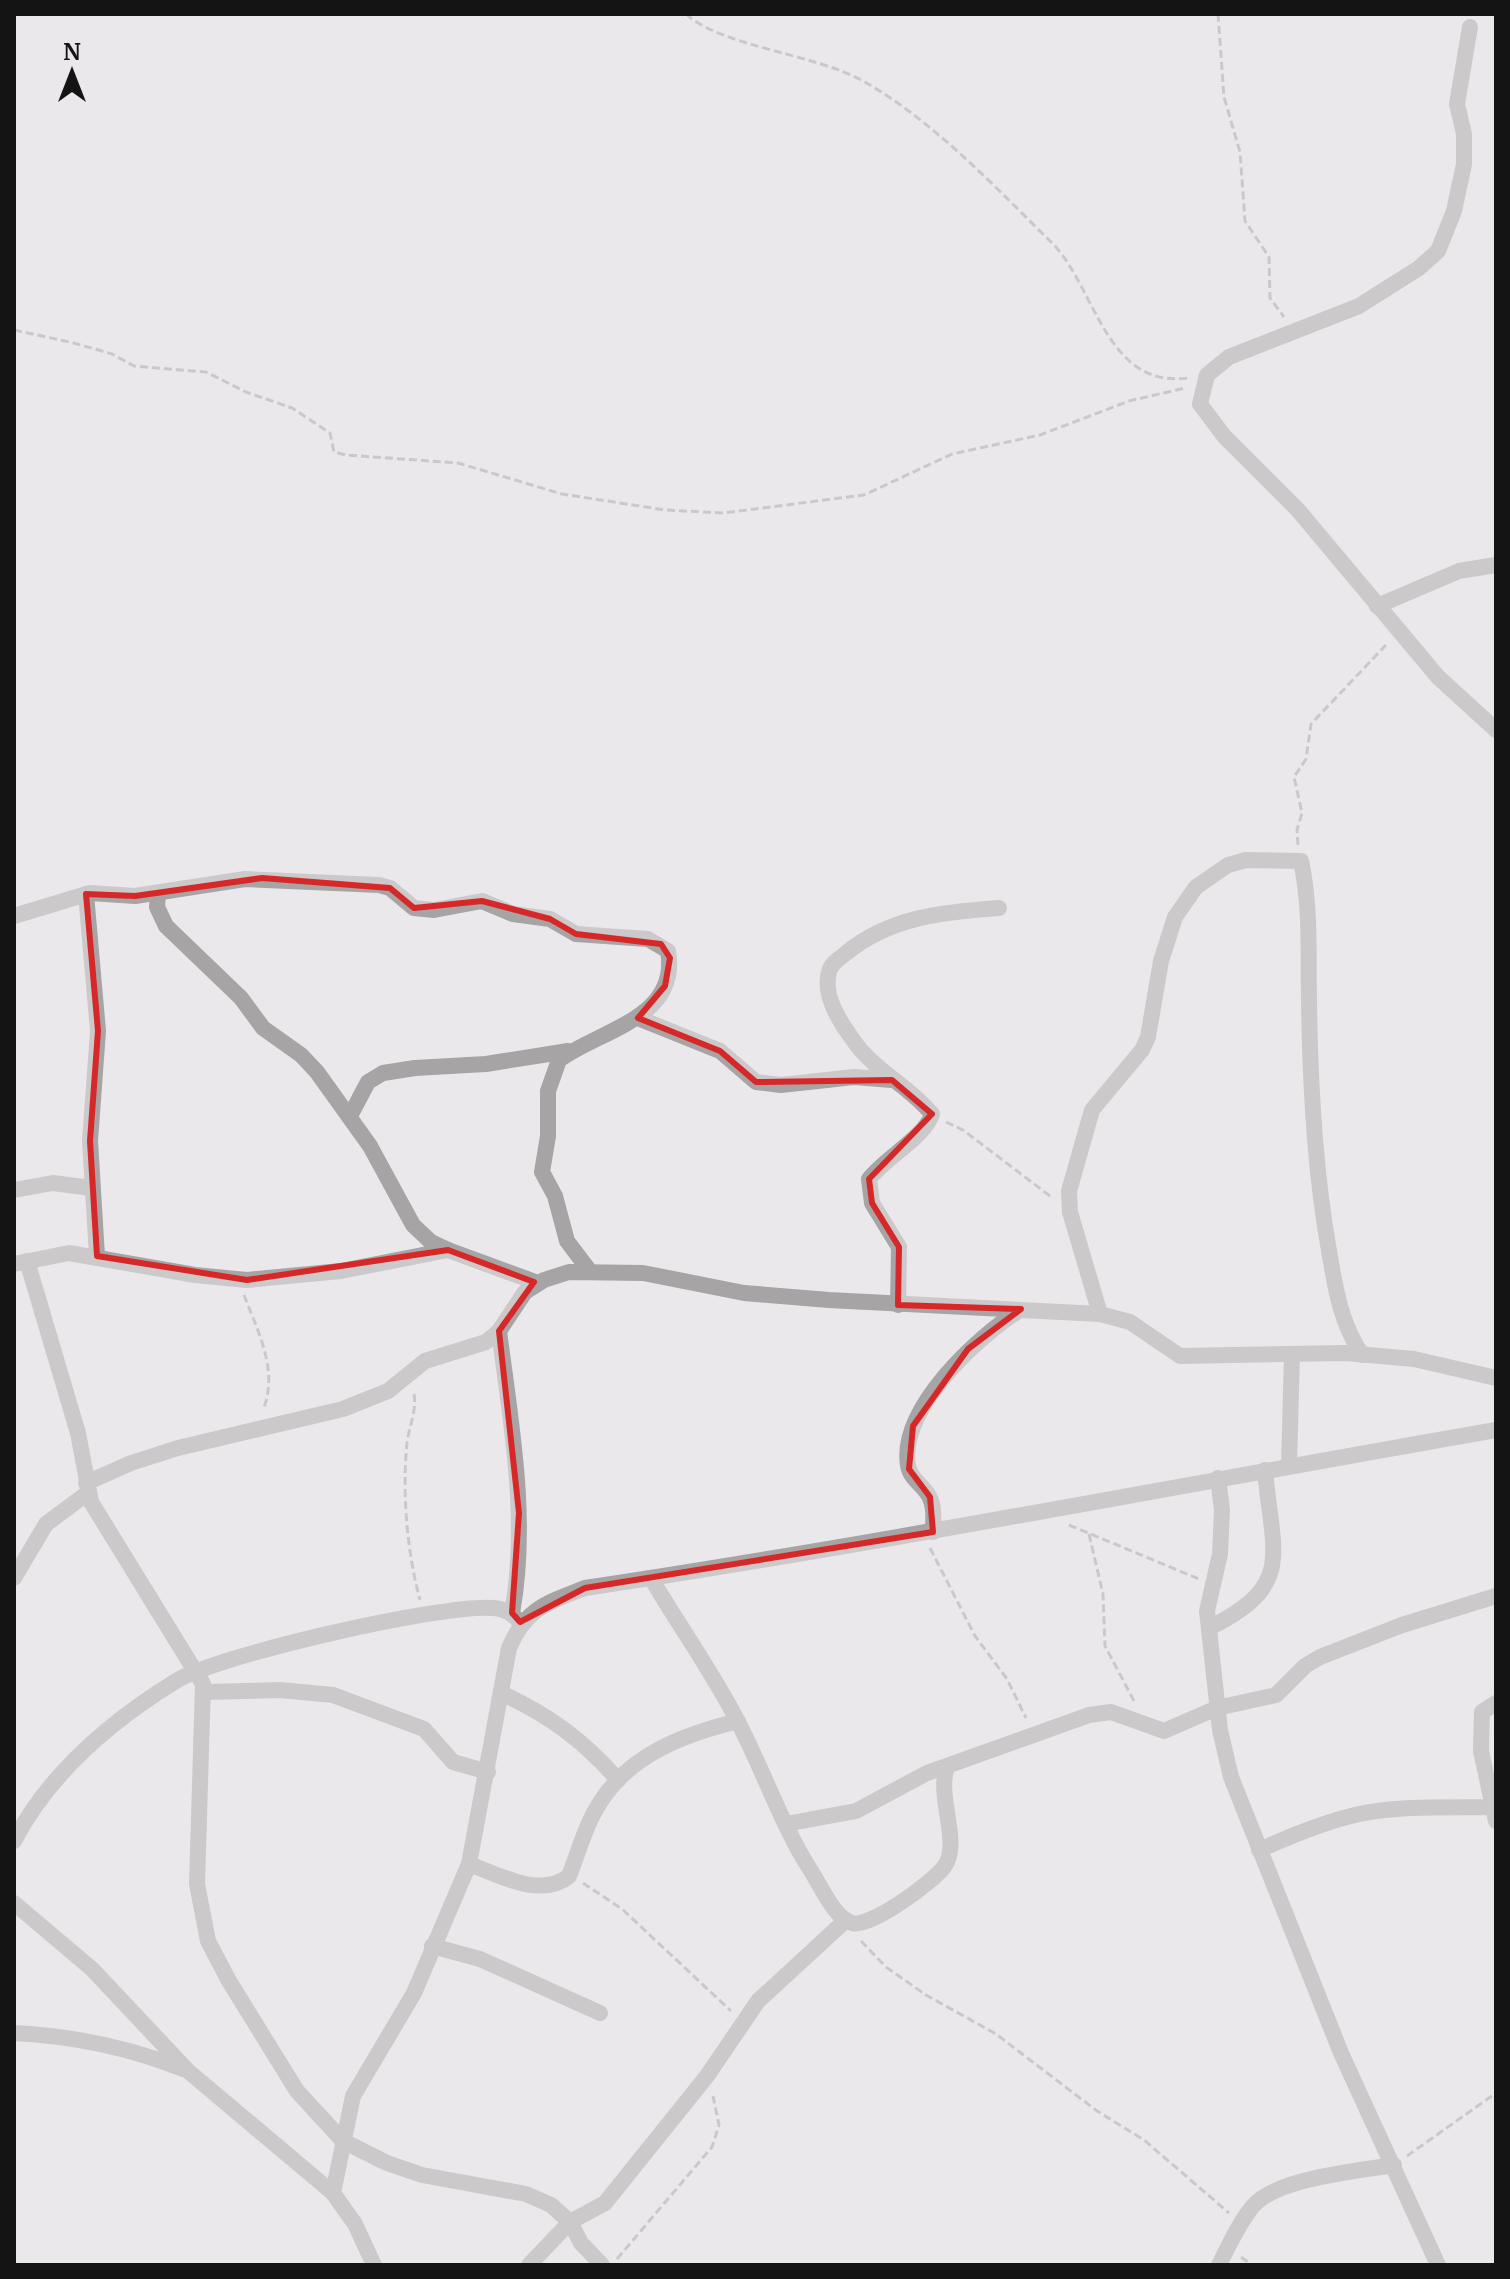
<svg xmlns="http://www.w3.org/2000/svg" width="1510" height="2279" viewBox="0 0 1510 2279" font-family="Merriweather,serif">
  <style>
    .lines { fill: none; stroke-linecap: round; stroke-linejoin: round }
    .path { stroke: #a5a3a5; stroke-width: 3; stroke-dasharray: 8 4; stroke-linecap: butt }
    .street { stroke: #a7a4a5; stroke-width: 16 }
    .marked { fill: none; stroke: #d62828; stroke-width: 6; stroke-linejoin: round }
  </style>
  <rect width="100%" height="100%" fill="#ebe8eb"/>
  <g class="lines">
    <!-- path -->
    <g class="path">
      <path d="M 686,14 C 720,46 815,54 863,81 C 934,121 996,188 1054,245 C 1096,290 1107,389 1188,378"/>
      <path d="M 1218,14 L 1224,97 L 1240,152 L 1245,221 L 1269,257 L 1270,298 L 1284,317"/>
      <path d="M 14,330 L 74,343 L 112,354 L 134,366 L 206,372 L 246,392 L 292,408 L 330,433 L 334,452 L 346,455 L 458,463 L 562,494 L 665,510 L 723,513 L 864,495 L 952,454 L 1040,435 L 1129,401 L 1185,388"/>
      <path d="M 1298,845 L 1297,830 L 1302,813 L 1294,777 L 1306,759 L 1311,724 L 1386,645"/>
      <path d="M 946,1122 L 963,1130 L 1050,1196"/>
      <path d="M 244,1295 C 258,1332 279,1371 263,1410"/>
      <path d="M 414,1394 C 417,1411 409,1426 407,1443 C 402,1493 407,1552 420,1600"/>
      <path d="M 1069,1525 L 1199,1579"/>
      <path d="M 1089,1534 L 1103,1594 L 1105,1646 L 1134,1701"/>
      <path d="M 930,1548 L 975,1636 L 1007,1679 L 1026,1718"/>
      <path d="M 583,1883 L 622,1909 L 731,2011"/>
      <path d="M 861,1941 L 886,1967 L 926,1995 L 996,2034 L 1097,2111 L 1144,2140 L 1229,2213"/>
      <path d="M 1407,2156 L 1496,2093"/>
      <path d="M 1241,2257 L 1252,2265"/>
      <path d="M 617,2259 L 712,2147 L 719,2125 L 713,2096"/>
    </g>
    <!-- street -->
    <g class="street">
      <path d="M 1470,27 L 1457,104 L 1464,134 L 1464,164 L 1454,211 L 1438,251 L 1419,268 L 1359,306 L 1229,357 L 1207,375 L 1200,404 L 1224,436 L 1298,510 L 1438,677 L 1496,730"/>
      <path d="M 1377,606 L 1459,571 L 1496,565"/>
      <path d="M 86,894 L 98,1031 L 90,1141 L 97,1256"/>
      <path d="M 158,894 L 157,907 L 166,926 L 241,998 L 263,1028 L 301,1055 L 317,1072 L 370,1146 L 413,1225 L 431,1242 L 448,1250 L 538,1283"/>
      <path d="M 14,916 L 90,893 L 135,896 L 245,879 L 379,885 L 390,888 L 414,908 L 434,910 L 482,901 L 513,914 L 550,919 L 576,934 L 648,939 L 668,951 C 680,1018 600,1030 559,1060 L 548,1091 L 548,1136 L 542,1172 L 555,1196 L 567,1241 L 589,1270"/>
      <path d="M 638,1018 L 720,1051 L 756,1082 L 781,1085 L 854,1077 L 892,1080"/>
      <path d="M 350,1116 L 368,1082 L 383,1073 L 415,1068 L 486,1064 L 568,1051"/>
      <path d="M 14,1190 L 53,1183 L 91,1188"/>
      <path d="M 27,1261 L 78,1433 L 91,1502 L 203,1684 L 197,1884 L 208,1941 L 229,1981 L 297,2091 L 343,2141 L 387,2163 L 422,2175 L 526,2194 L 551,2205 L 570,2222 L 581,2243 L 602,2265"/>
      <path d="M 14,1264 L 69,1253 L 195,1275 L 247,1280 L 341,1271 L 448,1250"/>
      <path d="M 898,1305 L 899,1247 L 872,1203 L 869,1179 C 885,1158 926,1136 932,1114 C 910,1087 877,1072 856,1044 C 842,1025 822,997 829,972 C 831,963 838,960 845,954 C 889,917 943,912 999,908"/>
      <path d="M 1100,1314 L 1070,1212 L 1069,1191 L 1092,1110 L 1142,1050 L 1148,1037 L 1161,961 L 1175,917 L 1196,887 L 1228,865 L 1246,860 L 1301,861 C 1311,908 1308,953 1309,1001 C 1310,1083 1314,1164 1328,1245 C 1335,1285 1339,1320 1362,1355"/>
      <path d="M 499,1331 C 511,1424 529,1520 512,1613"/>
      <path d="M 1289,1466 L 1292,1354"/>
      <path d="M 1218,1478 L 1222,1510 L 1220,1554 L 1207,1611 L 1220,1730 L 1231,1777 L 1341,2053 L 1438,2265"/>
      <path d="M 86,1483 L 131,1463 L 178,1448 L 343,1409 L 388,1391 L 425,1361 L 486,1342 L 499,1331 L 525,1292 L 544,1280 L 569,1272 L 643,1273 L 744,1293 L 829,1300 L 1100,1314 L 1130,1322 L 1180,1356 L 1346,1353 L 1414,1359 L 1496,1378"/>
      <path d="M 933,1532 C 933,1520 935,1507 929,1496 C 922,1484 910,1479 908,1465 C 899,1409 977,1337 1020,1310"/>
      <path d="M 14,1578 L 46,1524 L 89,1492"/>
      <path d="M 651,1578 C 679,1626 714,1674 739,1724 C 764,1772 782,1826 811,1871 C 821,1886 834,1918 852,1923 C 869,1929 933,1882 944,1867 C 962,1844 936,1797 947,1767"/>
      <path d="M 1209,1628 C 1296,1585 1272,1554 1265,1470"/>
      <path d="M 204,1692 L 280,1690 L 333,1695 L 424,1729 L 453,1762 L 488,1772"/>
      <path d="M 501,1693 C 549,1715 583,1740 618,1780"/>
      <path d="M 1496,1703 L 1482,1712 L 1481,1751 L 1496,1821"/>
      <path d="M 786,1824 L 856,1811 L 927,1773 L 1089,1715 L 1111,1712 L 1164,1731 L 1217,1708 L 1276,1695 L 1305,1666 L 1320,1657 L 1402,1625 L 1496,1596"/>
      <path d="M 14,1841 C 50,1772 111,1721 176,1681 C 218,1655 445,1603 494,1608 C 506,1609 512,1614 520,1622"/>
      <path d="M 1259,1850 C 1291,1836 1324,1822 1359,1814 C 1403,1805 1451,1808 1496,1807"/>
      <path d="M 469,1864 C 499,1875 541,1899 569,1876 C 579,1851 586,1823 601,1801 C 632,1753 686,1734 738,1721"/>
      <path d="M 14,1903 L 92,1969 L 188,2071 L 333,2193"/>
      <path d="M 432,1946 L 480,1959 L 600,2013"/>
      <path d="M 14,2033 C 74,2036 128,2047 183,2069"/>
      <path d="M 374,2265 L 355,2224 L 333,2193 L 353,2096 L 414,1993 L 469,1864 L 509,1648 C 526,1608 547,1603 585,1588 C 890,1542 1192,1483 1496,1430"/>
      <path d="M 529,2265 L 570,2222 L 605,2203 L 707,2076 L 758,2001 L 846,1920"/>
      <path d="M 1219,2265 C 1229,2245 1239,2223 1253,2206 C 1277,2178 1358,2171 1394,2165"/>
    </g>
  </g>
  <!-- marked area -->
  <path d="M0 0H1510V2279H0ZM 262,878 L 390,888 L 414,908 L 482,901 L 550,919 L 576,934 L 661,944 L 670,958 L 665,986 L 638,1018 L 720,1051 L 756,1082 L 892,1080 L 932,1114 L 869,1179 L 872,1203 L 899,1247 L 898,1305 L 1021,1309 L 968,1349 L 913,1426 L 909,1469 L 930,1497 L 933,1532 L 585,1588 L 520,1622 L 512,1613 L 519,1513 L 499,1331 L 534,1282 L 448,1250 L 247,1280 L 97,1256 L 90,1141 L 98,1031 L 86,894 L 135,896 Z" fill="#ebe8eb" fill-opacity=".55" fill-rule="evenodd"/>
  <path class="marked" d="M 262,878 L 390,888 L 414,908 L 482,901 L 550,919 L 576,934 L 661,944 L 670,958 L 665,986 L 638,1018 L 720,1051 L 756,1082 L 892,1080 L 932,1114 L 869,1179 L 872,1203 L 899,1247 L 898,1305 L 1021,1309 L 968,1349 L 913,1426 L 909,1469 L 930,1497 L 933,1532 L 585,1588 L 520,1622 L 512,1613 L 519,1513 L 499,1331 L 534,1282 L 448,1250 L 247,1280 L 97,1256 L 90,1141 L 98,1031 L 86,894 L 135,896 Z"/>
  <!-- border -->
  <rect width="1510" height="2279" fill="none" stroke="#151415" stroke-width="32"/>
  <!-- north arrow -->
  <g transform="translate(72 72)" stroke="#ebe8eb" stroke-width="6" paint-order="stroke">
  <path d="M0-6L14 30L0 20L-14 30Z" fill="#151415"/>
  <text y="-12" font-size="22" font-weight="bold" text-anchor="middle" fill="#151415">N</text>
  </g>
</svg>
